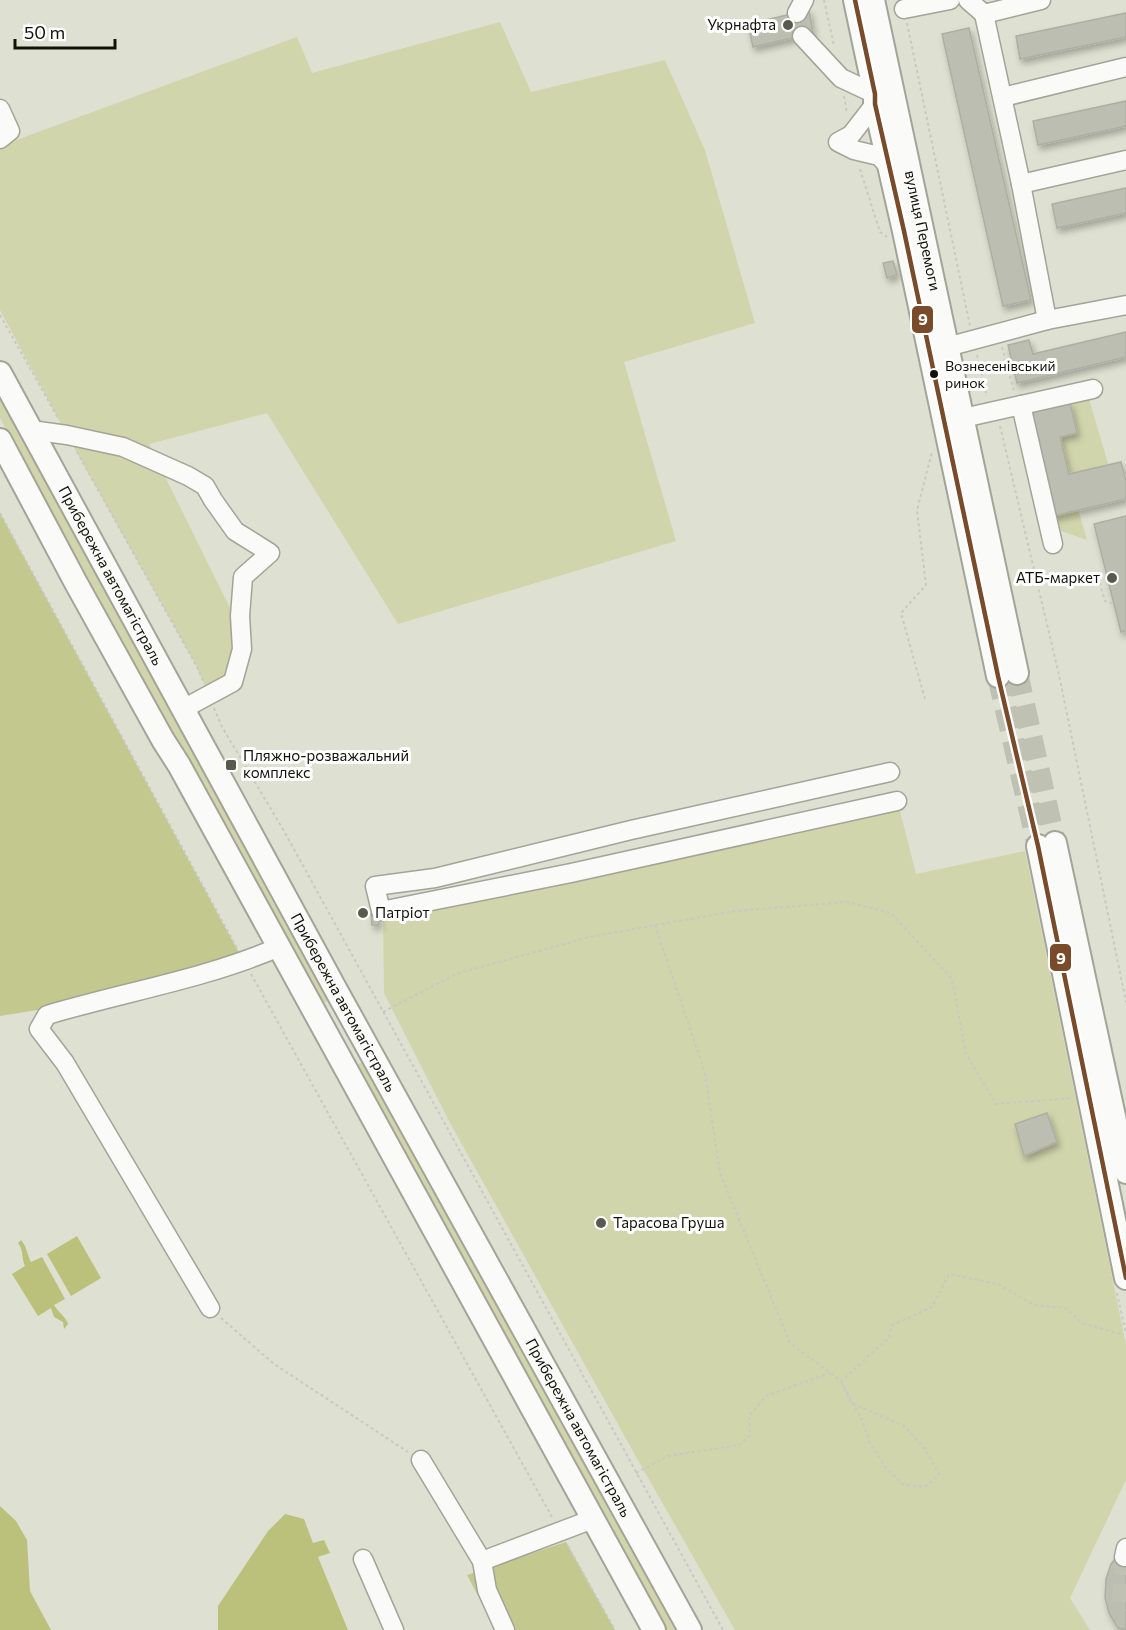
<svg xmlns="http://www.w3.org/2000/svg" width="1126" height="1630" viewBox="0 0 1126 1630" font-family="Commissioner,sans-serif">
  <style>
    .green { fill: #d0d5ab }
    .forest { fill: #c3c98e }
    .water { fill: #bbc17b }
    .building { fill: #bcbeb2; stroke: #adafa3; stroke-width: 1.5; filter: url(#shadow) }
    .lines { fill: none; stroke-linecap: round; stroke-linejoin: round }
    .minor-tunnel { stroke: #bfc2b3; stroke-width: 18; stroke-dasharray: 18 9; stroke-linecap: butt }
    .major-tunnel { stroke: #bfc2b3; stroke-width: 22; stroke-dasharray: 22 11; stroke-linecap: butt }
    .minor-casing { stroke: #a3a498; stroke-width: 21 }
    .major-casing { stroke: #a3a498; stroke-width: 26 }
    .path { stroke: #c8c9c4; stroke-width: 2; stroke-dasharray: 3 3; stroke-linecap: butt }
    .minor { stroke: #fafaf8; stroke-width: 18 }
    .major { stroke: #fafaf8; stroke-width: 22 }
    .bus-1-casing { stroke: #fff; stroke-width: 9 }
    .bus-1 { stroke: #7a4b2a; stroke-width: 4.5 }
    .poi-dot { fill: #595a4f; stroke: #fff; stroke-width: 2 }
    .bus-dot { fill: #111209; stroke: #fff; stroke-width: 2 }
    .labels { text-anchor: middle; stroke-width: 6; stroke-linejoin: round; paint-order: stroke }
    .bus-label { font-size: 14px; fill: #111209; stroke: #fff; text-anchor: start }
    .poi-label { font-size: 15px; fill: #111209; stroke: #fff; text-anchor: start }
    .street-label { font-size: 15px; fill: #111209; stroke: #fff }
    .line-badge { stroke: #fff; stroke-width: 2 }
    .badge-label { font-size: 16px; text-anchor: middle; font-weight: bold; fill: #fff }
  </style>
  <defs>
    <filter id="shadow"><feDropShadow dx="2.5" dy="4.5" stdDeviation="3" flood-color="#0004"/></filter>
  </defs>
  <rect width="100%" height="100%" fill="#dee1d1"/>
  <!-- green -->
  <g class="green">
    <path d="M 500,22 L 531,92 L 665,60 L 705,150 L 755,323 L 624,362 L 676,541 L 398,624 L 267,413 L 149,444 L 234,616 L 233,682 L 208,694 L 197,667 L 67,435 L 0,310 L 0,146 L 297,37 L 312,73 Z"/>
    <path d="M 1088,396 L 1110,470 L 1070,481 L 1087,540 L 1061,531 L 1028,410 Z"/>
    <path d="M 0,398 L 328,1000 L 322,1007 L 0,418 Z"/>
    <path d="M 899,807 L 916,874 L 1025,851 L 1126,1345 L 1126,1480 L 1070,1598 L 1090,1630 L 735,1630 L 639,1462 L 450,1123 L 384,993 L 383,916 Z"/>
    <path d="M 362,1062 L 676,1630 L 666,1630 L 352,1068 Z"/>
  </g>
  <!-- forest -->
  <g class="forest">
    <path d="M 0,513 L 244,962 L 93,1001 L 0,1016 Z"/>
    <path d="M 566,1542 L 615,1630 L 496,1630 L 467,1575 Z"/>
  </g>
  <!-- water -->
  <g class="water">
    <path d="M 77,1236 L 101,1278 L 71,1296 L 47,1254 Z"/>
    <path d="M 21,1240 C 27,1246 27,1255 31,1262 L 42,1257 L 65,1299 L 54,1305 C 58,1312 66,1317 68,1324 L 64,1329 L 63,1322 L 54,1317 L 51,1308 L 38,1316 L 12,1274 L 25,1266 C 21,1258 24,1250 18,1243 Z"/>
    <path d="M 0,1506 L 16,1521 L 27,1540 L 30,1591 L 51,1630 L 0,1630 Z"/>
    <path d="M 285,1514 L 304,1519 L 313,1543 L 324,1540 L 330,1553 L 318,1557 L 348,1630 L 218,1630 L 218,1606 L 268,1531 Z"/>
  </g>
  <!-- building -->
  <g class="building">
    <path d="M 809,10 L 813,33 L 753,47 L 748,24 Z"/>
    <path d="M 1126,13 L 1126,37 L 1020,59 L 1016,36 Z"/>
    <path d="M 969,28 L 1031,300 L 1003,306 L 942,34 Z"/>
    <path d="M 1126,101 L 1126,126 L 1038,145 L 1033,121 Z"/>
    <path d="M 1126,188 L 1126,213 L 1057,228 L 1052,204 Z"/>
    <path d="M 893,261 L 897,275 L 887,278 L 883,263 Z"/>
    <path d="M 1126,332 L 1126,357 L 1017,383 L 1008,345 L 1029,340 L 1033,354 Z"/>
    <path d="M 1070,403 L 1077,433 L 1060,437 L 1069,474 L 1121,462 L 1126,481 L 1126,499 L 1049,517 L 1025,413 Z"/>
    <path d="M 1126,516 L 1126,631 L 1121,632 L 1094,524 Z"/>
    <path d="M 371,914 L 378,914 L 379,925 L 372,925 Z"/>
    <path d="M 1047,1113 L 1057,1142 L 1024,1156 L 1015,1124 Z"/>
    <path d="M 1120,1552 L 1126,1558 L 1126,1630 L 1118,1628 L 1109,1613 L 1105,1598 L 1106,1579 L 1111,1564 Z"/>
  </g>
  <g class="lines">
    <!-- minor-tunnel -->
    <path class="minor-tunnel" d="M 1124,1557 L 1121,1602 L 1126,1610"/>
    <!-- major-tunnel -->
    <g class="major-tunnel">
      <path d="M 1017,673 L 1055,843"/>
      <path d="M 998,676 L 1038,846"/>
    </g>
    <defs>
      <g id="minor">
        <path d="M 968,0 L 984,14"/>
        <path d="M 1041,0 L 984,14 L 1021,184 L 1047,320 L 1126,305"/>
        <path d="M 904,9 L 950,0"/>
        <path d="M 797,13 L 804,0"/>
        <path d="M 802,36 L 841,78 L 875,94"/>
        <path d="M 1003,97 L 1126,67"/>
        <path d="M 875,104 L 851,135 L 838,142 L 854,150 L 879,156 L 891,169"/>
        <path d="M 0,109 L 10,131 L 0,139"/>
        <path d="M 1021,184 L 1126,160"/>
        <path d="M 947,347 L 1047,320"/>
        <path d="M 1021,405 L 1053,544"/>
        <path d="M 963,418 L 1093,389"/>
        <path d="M 31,430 L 67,435 L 123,447 L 188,476 L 205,486 L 213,500 L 235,531 L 270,553 L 243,577 L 240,616 L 242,649 L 233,682 L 183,709"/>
        <path d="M 890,772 L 631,830 L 435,878 L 375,886 L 381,911 L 571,873 L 897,801"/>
        <path d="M 210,1308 L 65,1063 L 39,1029 L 47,1015 C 124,992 205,979 279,947"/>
        <path d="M 421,1460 L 482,1561 L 487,1590 L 505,1630"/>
        <path d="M 1124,1557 L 1126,1548"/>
        <path d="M 363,1559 L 394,1630"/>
        <path d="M 482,1561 L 593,1519"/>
      </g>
      <g id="major">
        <path d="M 855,0 L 875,94 L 875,104 L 904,231 L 998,676"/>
        <path id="s1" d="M 873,0 L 1017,673"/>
        <path id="s2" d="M 0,373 L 336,990 L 690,1630"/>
        <path d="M 0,440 L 76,583 L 163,740 L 179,765 L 654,1630"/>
        <path d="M 1055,843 L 1126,1172"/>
        <path d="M 1038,846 L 1126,1278"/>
      </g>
    </defs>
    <!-- minor casing -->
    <use href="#minor" class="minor-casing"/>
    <!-- major casing -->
    <use href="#major" class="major-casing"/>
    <!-- path -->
    <g class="path">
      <path d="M 824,0 L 834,46"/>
      <path d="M 907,23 L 970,326"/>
      <path d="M 844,96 L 847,114"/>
      <path d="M 860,169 L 880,232 L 887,237"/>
      <path d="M 0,315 L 58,418"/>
      <path d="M 1002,347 L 1014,391"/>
      <path d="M 977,355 L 987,396"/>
      <path d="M 1000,426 L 1059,675 L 1126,1002"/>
      <path d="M 77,452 L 197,667 L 203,681"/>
      <path d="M 0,513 L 237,948"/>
      <path d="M 1089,583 L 1099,581 L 1105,601 L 1114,604"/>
      <path d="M 925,699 L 901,613 L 926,585 L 917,510 L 932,452"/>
      <path d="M 214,708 L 222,727 L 284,831 L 723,1630"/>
      <path d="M 655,925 L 705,1073 L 720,1173 L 790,1343 L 841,1381 L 889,1338 L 891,1326 L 932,1307 L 949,1274 L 998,1284 L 1034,1305 L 1065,1308 L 1082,1323 L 1124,1335"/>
      <path d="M 251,974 L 552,1517"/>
      <path d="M 383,1012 L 456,974 L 589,937 L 735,911 L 847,902 L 891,913 L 952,979 L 966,1054 L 996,1104 L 1070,1098"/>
      <path d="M 1117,1293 L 1126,1334"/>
      <path d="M 221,1318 L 274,1364 L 408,1452"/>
      <path d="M 841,1381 L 861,1418 L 870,1443 L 885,1467 L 904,1485 L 924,1487 L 939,1475 L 926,1450 L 904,1426 L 851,1403 L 841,1381"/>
      <path d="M 636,1473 L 668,1456 L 739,1445 L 750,1436 L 749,1416 L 766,1396 L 830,1373"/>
      <path d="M 568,1546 L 615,1630"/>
    </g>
    <!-- minor -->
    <use href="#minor" class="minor"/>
    <!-- major -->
    <use href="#major" class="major"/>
    <defs>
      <path id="bus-1" d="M 855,0 L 875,94 L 875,104 L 904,231 L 998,676 L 1038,846 L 1126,1278"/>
    </defs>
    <!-- bus-1 casing -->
    <use href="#bus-1" class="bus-1-casing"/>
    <!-- bus-1 -->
    <use href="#bus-1" class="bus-1"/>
  </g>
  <!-- markers -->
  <g class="poi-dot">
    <circle cx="788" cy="25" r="6"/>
    <circle cx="1112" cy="578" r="6"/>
    <rect x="225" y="759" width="12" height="12" rx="3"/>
    <circle cx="363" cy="913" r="6"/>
    <circle cx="601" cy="1223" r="6"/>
  </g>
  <circle class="bus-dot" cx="934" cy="374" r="5"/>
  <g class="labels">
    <!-- bus labels -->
    <g class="bus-label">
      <text x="945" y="371">Вознесенівський<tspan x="945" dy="17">ринок</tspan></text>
    </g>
    <!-- poi labels -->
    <g class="poi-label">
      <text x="776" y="30" text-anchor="end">Укрнафта</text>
      <text x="1100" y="583" text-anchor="end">АТБ-маркет</text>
      <text x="243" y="761">Пляжно-розважальний<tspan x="243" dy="17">комплекс</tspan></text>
      <text x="375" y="918">Патріот</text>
      <text x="613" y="1228">Тарасова Груша</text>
    </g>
    <!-- street labels -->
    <g class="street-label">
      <text dy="5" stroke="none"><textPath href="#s1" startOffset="236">вулиця Перемоги</textPath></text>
      <text dy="5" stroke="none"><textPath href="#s2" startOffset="231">Прибережна автомагістраль</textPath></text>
      <text dy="5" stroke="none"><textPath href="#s2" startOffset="717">Прибережна автомагістраль</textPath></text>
      <text dy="5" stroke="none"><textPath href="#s2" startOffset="1203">Прибережна автомагістраль</textPath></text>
    </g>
  </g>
  <g class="line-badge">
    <rect x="911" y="305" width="23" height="29" rx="6" fill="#7a4b2a"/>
    <rect x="1049" y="943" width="23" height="29" rx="6" fill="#7a4b2a"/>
  </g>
  <g class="badge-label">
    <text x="923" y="325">9</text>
    <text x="1061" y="964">9</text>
  </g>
  <!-- scale -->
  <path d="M15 39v9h100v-9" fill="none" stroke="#111209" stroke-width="3"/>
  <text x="24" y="39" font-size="18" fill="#111209" stroke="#ffffff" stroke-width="4.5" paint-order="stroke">50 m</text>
</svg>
